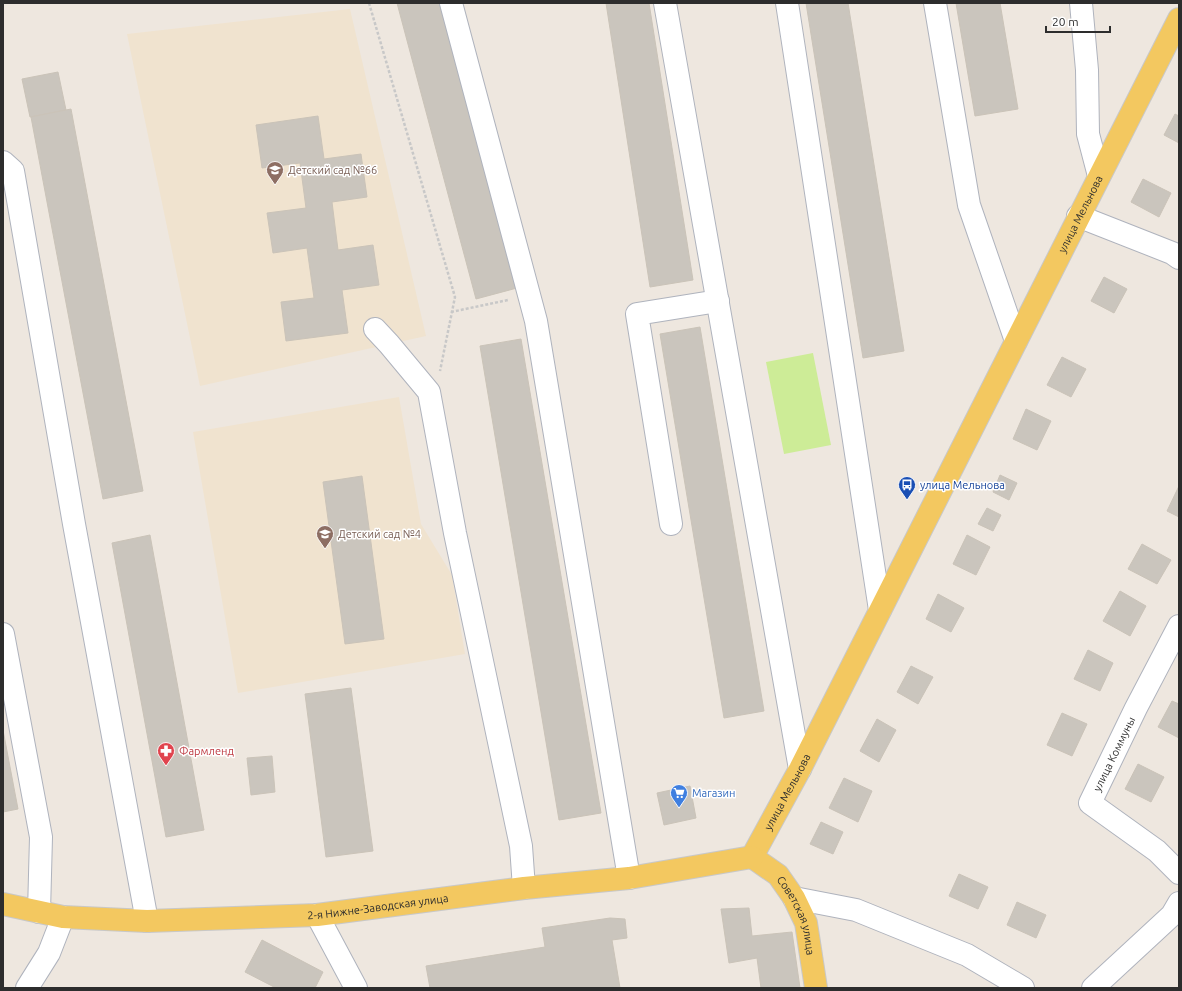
<svg xmlns="http://www.w3.org/2000/svg" width="1182" height="991" viewBox="0 0 1182 991" font-family="Ubuntu,sans-serif">
  <style>
    .education { fill: #f0e3cf }
    .pitch { fill: #cdec97 }
    .building { fill: #cac5bd; stroke: #cac3b8 }
    .lines { fill: none; stroke-linecap: round; stroke-linejoin: round }
    .minor-casing { stroke: #afb3bd; stroke-width: 24 }
    .major-casing { stroke: #c8c8c8; stroke-width: 24 }
    .path { stroke: #c8c8c8; stroke-width: 2.5; stroke-dasharray: 3 2; stroke-linecap: butt }
    .minor { stroke: #fff; stroke-width: 22 }
    .major { stroke: #f3c860; stroke-width: 22 }
    .labels { text-anchor: middle; stroke-width: 3; stroke-linejoin: round; paint-order: stroke }
    .education-label { font-size: 11px; fill: #785e54; stroke: #fff; text-anchor: start }
    .street-label { font-size: 11px; fill: #2d2d2d; stroke: #fff }
    .transit-label { font-size: 11px; fill: #164399; stroke: #fff; text-anchor: start }
    .health-label { font-size: 11px; fill: #be3a42; stroke: #fff; text-anchor: start }
    .shop-label { font-size: 11px; fill: #366cbe; stroke: #fff; text-anchor: start }
  </style>
  <rect width="100%" height="100%" fill="#eee7df"/>
  <!-- education -->
  <g class="education">
    <path d="M 350,9 L 426,336 L 200,386 L 127,34 Z"/>
    <path d="M 399,397 L 421,524 L 452,575 L 465,654 L 238,693 L 193,432 Z"/>
  </g>
  <!-- pitch -->
  <path class="pitch" d="M 813,353 L 831,445 L 784,454 L 766,362 Z"/>
  <!-- building -->
  <g class="building">
    <path d="M 397,3 L 442,3 L 517,288 L 476,299 Z"/>
    <path d="M 606,3 L 649,3 L 693,280 L 650,287 Z"/>
    <path d="M 806,3 L 848,3 L 904,351 L 863,358 Z"/>
    <path d="M 956,3 L 1000,3 L 1018,109 L 975,116 Z"/>
    <path d="M 58,72 L 66,110 L 30,117 L 22,79 Z"/>
    <path d="M 71,109 L 143,491 L 103,499 L 31,117 Z"/>
    <path d="M 1175,114 L 1179,116 L 1179,143 L 1164,135 Z"/>
    <path d="M 318,116 L 324,159 L 361,154 L 367,197 L 332,202 L 338,250 L 373,245 L 379,285 L 342,290 L 348,333 L 286,341 L 281,302 L 314,298 L 307,248 L 273,253 L 267,213 L 306,208 L 300,163 L 262,168 L 256,125 Z"/>
    <path d="M 1143,179 L 1171,193 L 1159,217 L 1131,202 Z"/>
    <path d="M 1104,277 L 1127,289 L 1114,313 L 1091,301 Z"/>
    <path d="M 700,327 L 764,711 L 724,718 L 660,334 Z"/>
    <path d="M 521,339 L 601,813 L 559,820 L 480,346 Z"/>
    <path d="M 1062,357 L 1086,369 L 1071,397 L 1047,385 Z"/>
    <path d="M 1026,409 L 1051,421 L 1037,450 L 1013,439 Z"/>
    <path d="M 1000,475 L 1017,483 L 1009,500 L 993,492 Z"/>
    <path d="M 362,476 L 384,639 L 345,644 L 323,482 Z"/>
    <path d="M 1179,486 L 1179,517 L 1167,511 Z"/>
    <path d="M 987,508 L 1001,515 L 993,531 L 978,524 Z"/>
    <path d="M 150,535 L 204,830 L 166,837 L 112,543 Z"/>
    <path d="M 967,535 L 990,547 L 976,575 L 953,564 Z"/>
    <path d="M 1142,544 L 1171,560 L 1157,584 L 1128,569 Z"/>
    <path d="M 1120,591 L 1146,606 L 1130,636 L 1103,621 Z"/>
    <path d="M 938,594 L 964,608 L 951,632 L 926,619 Z"/>
    <path d="M 1088,650 L 1113,663 L 1100,691 L 1074,679 Z"/>
    <path d="M 911,666 L 933,677 L 918,704 L 897,692 Z"/>
    <path d="M 351,688 L 373,851 L 326,857 L 305,694 Z"/>
    <path d="M 1172,701 L 1179,704 L 1179,738 L 1158,727 Z"/>
    <path d="M 1062,713 L 1087,724 L 1072,756 L 1047,745 Z"/>
    <path d="M 877,719 L 896,730 L 879,762 L 860,751 Z"/>
    <path d="M 3,730 L 18,809 L 3,812 Z"/>
    <path d="M 272,756 L 275,792 L 251,795 L 247,758 Z"/>
    <path d="M 1138,764 L 1164,777 L 1151,802 L 1125,789 Z"/>
    <path d="M 844,778 L 872,791 L 858,822 L 829,808 Z"/>
    <path d="M 690,786 L 696,818 L 664,825 L 657,793 Z"/>
    <path d="M 821,822 L 843,832 L 833,854 L 810,844 Z"/>
    <path d="M 959,874 L 988,887 L 978,909 L 949,896 Z"/>
    <path d="M 1017,902 L 1046,915 L 1036,938 L 1007,925 Z"/>
    <path d="M 749,908 L 752,936 L 792,932 L 800,988 L 761,988 L 757,958 L 729,963 L 721,909 Z"/>
    <path d="M 610,918 L 625,919 L 627,938 L 612,940 L 620,988 L 430,988 L 426,966 L 545,947 L 542,928 Z"/>
    <path d="M 262,940 L 323,972 L 315,988 L 276,988 L 245,972 Z"/>
  </g>
  <g class="lines">
    <defs>
      <g id="minor">
        <path d="M 451,3 L 536,321 L 629,878"/>
        <path d="M 665,3 L 800,769"/>
        <path d="M 787,3 L 880,610"/>
        <path d="M 935,3 L 969,205 L 1016,341"/>
        <path d="M 1081,3 L 1087,70 L 1088,134 L 1099,176"/>
        <path d="M 3,162 L 13,171 L 74,524 L 147,921"/>
        <path d="M 1078,216 L 1172,253 L 1179,258"/>
        <path d="M 375,329 L 389,344 L 429,392 L 455,533 L 521,846 L 524,888"/>
        <path d="M 671,524 L 637,314 L 718,301"/>
        <path d="M 1179,626 L 1136,708 L 1090,803 L 1157,851 L 1179,873"/>
        <path d="M 3,634 L 41,837 L 39,912"/>
        <path d="M 794,898 L 856,910 L 967,955 L 1023,988"/>
        <path d="M 317,915 L 356,988"/>
        <path d="M 27,988 L 49,953 L 63,917"/>
        <path d="M 1093,988 L 1172,915 L 1179,903"/>
      </g>
      <g id="major">
        <path id="s1" d="M 752,857 L 800,769 L 1179,19"/>
        <path id="s2" d="M 752,857 L 778,875 L 794,898 L 806,923 L 816,988"/>
        <path id="s3" d="M 3,904 L 63,917 L 147,921 L 317,915 L 524,888 L 629,878 L 752,857"/>
      </g>
    </defs>
    <!-- minor casing -->
    <use href="#minor" class="minor-casing"/>
    <!-- major casing -->
    <use href="#major" class="major-casing"/>
    <!-- path -->
    <g class="path">
      <path d="M 369,3 L 455,297 L 440,371"/>
      <path d="M 451,312 L 508,300"/>
    </g>
    <!-- minor -->
    <use href="#minor" class="minor"/>
    <!-- major -->
    <use href="#major" class="major"/>
  </g>
  <!-- icons -->
  <defs>
    <symbol id="school-pin" viewBox="-11 -11 22 30"><path d="M0 17L-7.5 6A9.5 9.5 0 1 1 7.5 6Z" fill="#8d6e63" stroke="#fff"/><path d="M0-5L7-2L0 1L-7-2ZM-4 1L0 2.5L4 1V4Q0 6-4 4Z" fill="#fff"/></symbol>
    <symbol id="bus-pin" viewBox="-11 -11 22 30"><path d="M0 17L-7.5 6A9.5 9.5 0 1 1 7.5 6Z" fill="#1a4fb4" stroke="#fff"/><path d="M-5-6H5V4H4V6H2V4H-2V6H-4V4H-5ZM-3.5-4V0h7V-4ZM-3.5 1.2v1.5H-2V1.2ZM2 1.2v1.5H3.5V1.2Z" fill="#fff"/></symbol>
    <symbol id="pharmacy-pin" viewBox="-11 -11 22 30"><path d="M0 17L-7.5 6A9.5 9.5 0 1 1 7.5 6Z" fill="#e0444e" stroke="#fff"/><path d="M-2-6h4v4h4v4h-4v4h-4v-4h-4v-4h4Z" fill="#fff"/></symbol>
    <symbol id="supermarket-pin" viewBox="-11 -11 22 30"><path d="M0 17L-7.5 6A9.5 9.5 0 1 1 7.5 6Z" fill="#3f7fe0" stroke="#fff"/><path d="M-6-5.5h2.5l.6 2H6L4.5 2H-2.5L-4.4-4H-6ZM-1.5 3.2a1.3 1.3 0 1 0 .1 0ZM3 3.2a1.3 1.3 0 1 0 .1 0Z" fill="#fff"/></symbol>
  </defs>
  <g fill-rule="evenodd">
    <use href="#school-pin" x="265" y="160" width="20" height="27"/>
    <use href="#bus-pin" x="897" y="475" width="20" height="27"/>
    <use href="#school-pin" x="315" y="524" width="20" height="27"/>
    <use href="#pharmacy-pin" x="156" y="741" width="20" height="27"/>
    <use href="#supermarket-pin" x="669" y="783" width="20" height="27"/>
  </g>
  <g class="labels">
    <!-- education labels -->
    <g class="education-label">
      <text x="288" y="174">Детский сад №66</text>
      <text x="338" y="538">Детский сад №4</text>
    </g>
    <!-- street labels -->
    <g class="street-label">
      <text dy="4" stroke="none"><textPath href="#s1" startOffset="722">улица Мельнова</textPath></text>
      <text transform="translate(1114 754) rotate(-64)" y="4">улица Коммуны</text>
      <text dy="4" stroke="none"><textPath href="#s1" startOffset="74">улица Мельнова</textPath></text>
      <text dy="4" stroke="none"><textPath href="#s3" startOffset="377">2-я Нижне-Заводская улица</textPath></text>
      <text dy="4" stroke="none"><textPath href="#s2" startOffset="77">Советская улица</textPath></text>
    </g>
    <!-- transit labels -->
    <g class="transit-label">
      <text x="920" y="489">улица Мельнова</text>
    </g>
    <!-- health labels -->
    <g class="health-label">
      <text x="179" y="755">Фармленд</text>
    </g>
    <!-- shop labels -->
    <g class="shop-label">
      <text x="692" y="797">Магазин</text>
    </g>
  </g>
  <!-- border -->
  <rect width="1182" height="991" fill="none" stroke="#2d2d2d" stroke-width="8"/>
  <!-- scale -->
  <path d="M1046 26v6h64v-6" fill="none" stroke="#2d2d2d" stroke-width="2"/>
  <text x="1052" y="26" font-size="12" fill="#2d2d2d" stroke="#ffffff" stroke-width="3" paint-order="stroke">20 m</text>
</svg>
